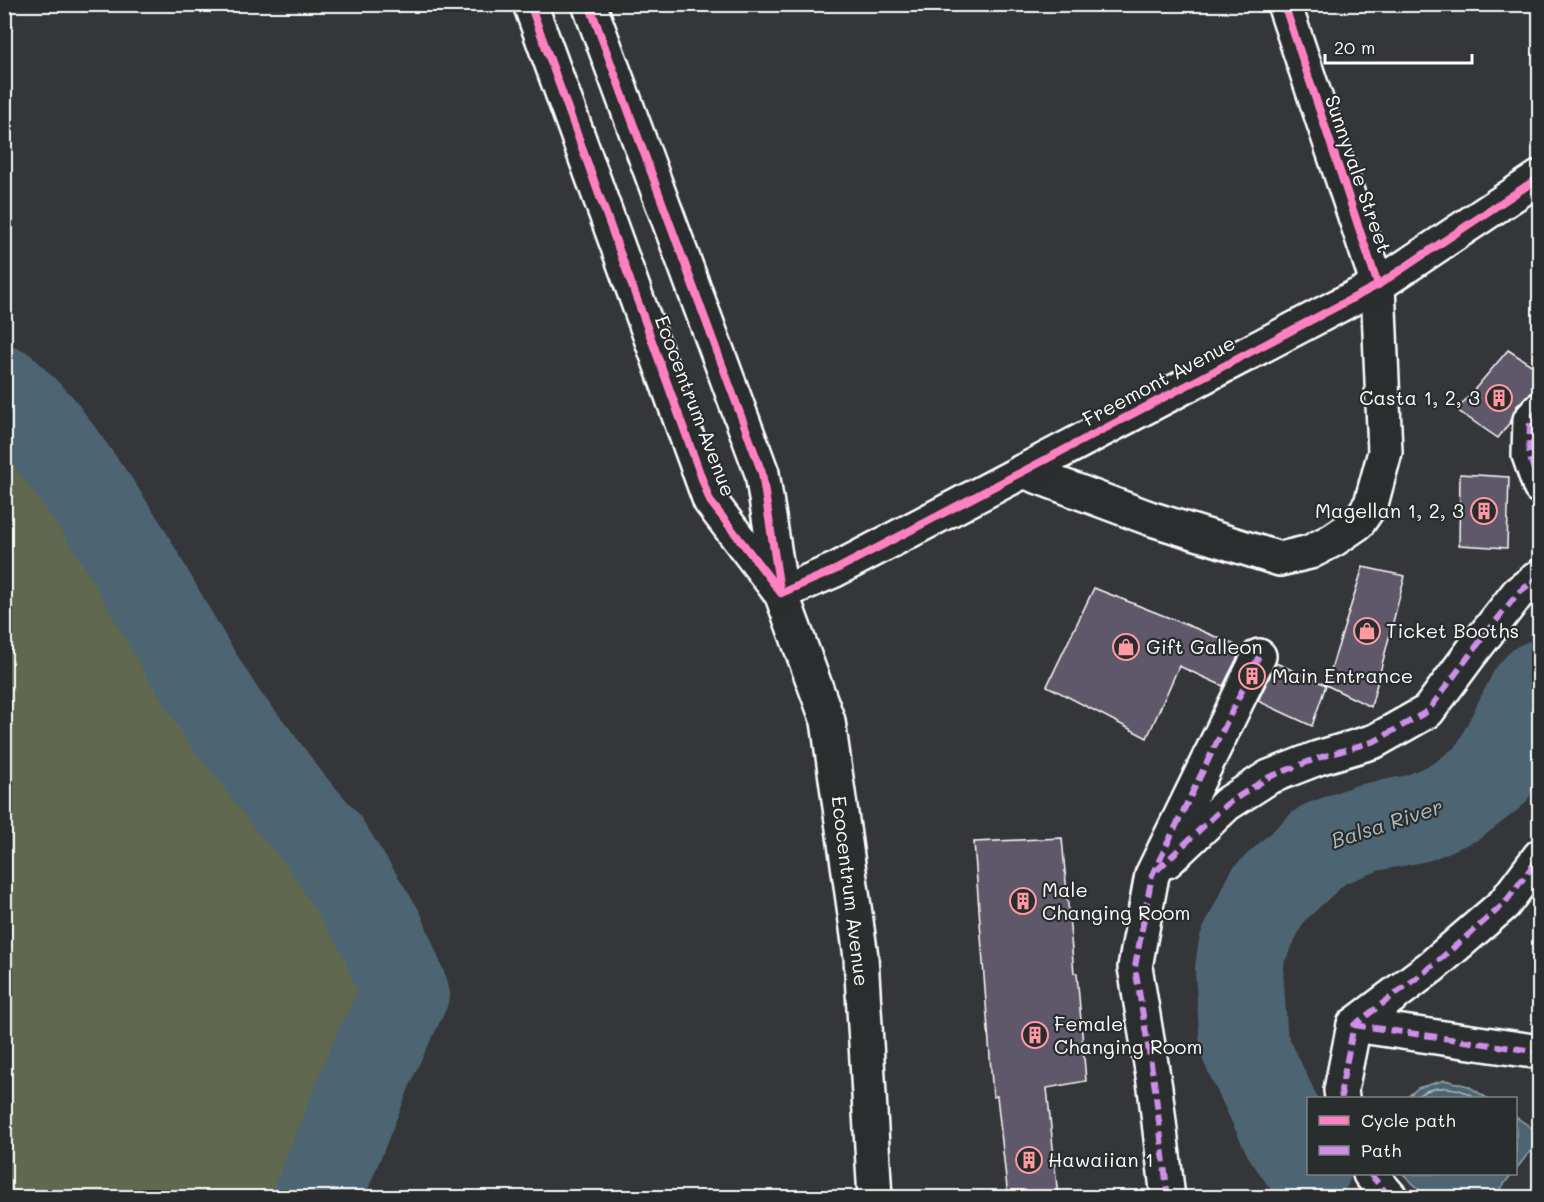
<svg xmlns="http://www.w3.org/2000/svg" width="1544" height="1202" viewBox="0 0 1544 1202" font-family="Mali,sans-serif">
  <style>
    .green { fill: #606950; stroke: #b0b4a8; stroke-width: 1.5 }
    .water { fill: #4d6572; stroke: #94a3aa; stroke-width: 1.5 }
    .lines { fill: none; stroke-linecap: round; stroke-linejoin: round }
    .shore { stroke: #b8c1c7; stroke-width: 1.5 }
    .river { stroke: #4d6572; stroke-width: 88 }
    .building { fill: #5f596b; stroke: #fff; stroke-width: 1.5 }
    .minor-casing { stroke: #fff; stroke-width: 38 }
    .minor { stroke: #2a2d2e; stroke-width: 33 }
    .quiet { stroke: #ce8fe9; stroke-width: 6; stroke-dasharray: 12 6; stroke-linecap: butt }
    .cycleway-casing { stroke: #2a2d2e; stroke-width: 11 }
    .cycleway { stroke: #ff80c0; stroke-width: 8 }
    .labels { text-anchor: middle; stroke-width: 4.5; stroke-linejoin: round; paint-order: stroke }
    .street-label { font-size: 20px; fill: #fff; stroke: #2a2d2e }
    .poi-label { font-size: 20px; fill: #fff; stroke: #2a2d2e; text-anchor: start }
    .water-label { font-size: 21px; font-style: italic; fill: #afbac0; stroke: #2a2d2e }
  </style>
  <rect width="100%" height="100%" fill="#35363a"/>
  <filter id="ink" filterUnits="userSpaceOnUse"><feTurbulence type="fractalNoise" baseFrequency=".0167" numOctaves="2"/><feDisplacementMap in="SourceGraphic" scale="12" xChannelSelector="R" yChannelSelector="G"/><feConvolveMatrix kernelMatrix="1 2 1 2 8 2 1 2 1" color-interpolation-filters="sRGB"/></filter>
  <g filter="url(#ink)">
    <!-- green -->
    <path class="green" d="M 4,390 L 39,425 L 96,504 L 124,547 L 187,658 L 223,716 L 253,753 L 287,799 L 323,840 L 381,932 L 405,993 L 377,1050 L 317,1197 L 5,1197 Z"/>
    <!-- water -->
    <g class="water">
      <path d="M 1445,1080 L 1468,1086 L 1487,1098 L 1406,1098 L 1418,1088 Z"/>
      <path d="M 1516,1117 L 1539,1133 L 1540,1139 L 1516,1169 Z"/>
      <path d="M 1403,1174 L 1512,1174 L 1493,1198 L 1427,1197 Z"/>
    </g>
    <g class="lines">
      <!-- shore -->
      <path class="shore" d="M 1415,1098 C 1433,1083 1458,1086 1476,1098"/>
      <!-- river -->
      <g class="river">
        <path d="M 4,390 L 39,425 L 96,504 L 124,547 L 187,658 L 223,716 L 253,753 L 287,799 L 323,840 L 381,932 L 405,993 L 377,1050 L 317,1198"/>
        <path d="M 1308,1166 L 1286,1134 L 1244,1045 L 1239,970 L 1242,949 L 1268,895 L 1322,845 L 1367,828 L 1418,818 L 1457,801 L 1491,775 L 1532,693 L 1540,684"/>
      </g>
    </g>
    <!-- building -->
    <g class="building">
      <path d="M 1508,350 L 1539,370 L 1539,386 L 1536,391 L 1526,396 L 1516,407 L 1511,421 L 1498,438 L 1457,410 Z"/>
      <path d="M 1460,474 L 1509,477 L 1507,548 L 1459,545 Z"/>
      <path d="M 1363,567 L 1405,576 L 1371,707 L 1326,685 Z"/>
      <path d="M 1094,588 L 1195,628 L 1242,648 L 1223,686 L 1179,666 L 1147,738 L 1047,686 Z"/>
      <path d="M 1276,663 L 1326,685 L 1312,726 L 1258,701 Z"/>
      <path d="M 1062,838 L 1074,973 L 1077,973 L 1086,1081 L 1047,1088 L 1058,1197 L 1008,1197 L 997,1096 L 993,1097 L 974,842 Z"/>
    </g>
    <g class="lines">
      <defs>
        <g id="minor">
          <path d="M 530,4 L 710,501 L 778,590"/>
          <path d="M 589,4 L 762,473 L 781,593 L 828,721 L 861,957 L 875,1198"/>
          <path d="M 1540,409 L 1530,420 L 1529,455 L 1540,487"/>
          <path d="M 1023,471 L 1149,518 L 1280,559 L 1310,552 L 1333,540 L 1358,523 L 1371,504 L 1385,452 L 1378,285 L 1284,4"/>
          <path d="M 781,593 L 835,570 L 1378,285 L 1540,177"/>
          <path d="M 1167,861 L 1227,804 L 1269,777 L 1318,758 L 1375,741 L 1428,711 L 1471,653 L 1518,593 L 1540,576"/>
          <path d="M 1354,1025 L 1540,1052"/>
          <path d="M 1342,1098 L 1341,1090 L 1354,1025 L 1431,967 L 1504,904 L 1540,856"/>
          <path d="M 1370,1174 L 1391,1198"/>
          <path d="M 1168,1198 L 1155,1088 L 1135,967 L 1152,875 L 1259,656"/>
        </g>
      </defs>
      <!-- minor casing -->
      <use href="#minor" class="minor-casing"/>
      <!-- minor -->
      <use href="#minor" class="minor"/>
      <!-- quiet -->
      <g class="quiet">
        <path d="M 1540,409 L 1530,420 L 1529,455 L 1540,487"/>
        <path d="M 1157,870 L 1227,804 L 1269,777 L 1318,758 L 1375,741 L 1428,711 L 1471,653 L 1518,593 L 1540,576"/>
        <path d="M 1354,1025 L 1540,1052"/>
        <path d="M 1342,1098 L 1341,1090 L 1354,1025 L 1431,967 L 1504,904 L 1540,856"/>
        <path d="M 1370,1174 L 1391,1198"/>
        <path d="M 1168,1198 L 1155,1088 L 1135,967 L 1152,875 L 1259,656"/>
      </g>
      <defs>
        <g id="cycleway">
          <path d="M 530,4 L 710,501 L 781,593"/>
          <path d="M 589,4 L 762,473 L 780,590"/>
          <path d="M 1284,4 L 1378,285"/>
          <path d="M 781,593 L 835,570 L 1378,285 L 1540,177"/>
        </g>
      </defs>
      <!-- cycleway casing -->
      <use href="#cycleway" class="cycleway-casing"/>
      <!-- cycleway -->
      <use href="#cycleway" class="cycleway"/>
    </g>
  </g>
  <!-- icons -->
  <defs>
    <symbol id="building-ring" viewBox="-11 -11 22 22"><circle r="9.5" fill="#2a2d2e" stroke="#ff9aa2" stroke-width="1.5"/><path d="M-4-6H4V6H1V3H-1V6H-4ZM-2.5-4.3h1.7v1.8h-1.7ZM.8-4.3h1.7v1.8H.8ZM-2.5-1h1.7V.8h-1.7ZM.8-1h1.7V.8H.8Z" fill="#ff9aa2"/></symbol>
    <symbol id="shop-ring" viewBox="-11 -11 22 22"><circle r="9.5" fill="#2a2d2e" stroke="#ff9aa2" stroke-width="1.5"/><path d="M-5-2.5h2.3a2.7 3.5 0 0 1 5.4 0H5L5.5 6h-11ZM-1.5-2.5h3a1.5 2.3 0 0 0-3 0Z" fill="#ff9aa2"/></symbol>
  </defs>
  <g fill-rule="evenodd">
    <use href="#building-ring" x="1484" y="383" width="30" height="30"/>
    <use href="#building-ring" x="1469" y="496" width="30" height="30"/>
    <use href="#shop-ring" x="1352" y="616" width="30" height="30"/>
    <use href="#shop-ring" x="1111" y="632" width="30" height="30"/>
    <use href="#building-ring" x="1237" y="661" width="30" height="30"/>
    <use href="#building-ring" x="1008" y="886" width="30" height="30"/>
    <use href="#building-ring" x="1020" y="1020" width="30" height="30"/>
    <use href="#building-ring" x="1014" y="1145" width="30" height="30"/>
  </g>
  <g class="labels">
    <!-- street labels -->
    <g class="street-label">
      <text transform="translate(1358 174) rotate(71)" y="7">Sunnyvale Street</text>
      <text transform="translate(1159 381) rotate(-28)" y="7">Freemont Avenue</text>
      <text transform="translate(695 406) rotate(69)" y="7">Ecocentrum Avenue</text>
      <text transform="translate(850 891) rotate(83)" y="7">Ecocentrum Avenue</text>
    </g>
    <!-- poi labels -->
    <g class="poi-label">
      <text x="1480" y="405" text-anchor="end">Casta 1, 2, 3</text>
      <text x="1464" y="518" text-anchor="end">Magellan 1, 2, 3</text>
      <text x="1386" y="638">Ticket Booths</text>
      <text x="1146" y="654">Gift Galleon</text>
      <text x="1272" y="683">Main Entrance</text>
      <text x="1042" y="897">Male<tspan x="1042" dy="23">Changing Room</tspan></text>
      <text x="1054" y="1031">Female<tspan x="1054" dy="23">Changing Room</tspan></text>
      <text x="1048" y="1167">Hawaiian 1</text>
    </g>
    <!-- water labels -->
    <g class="water-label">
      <text transform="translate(1387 824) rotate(-18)" y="7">Balsa River</text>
    </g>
  </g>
  <!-- margin -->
  <rect width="1544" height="1202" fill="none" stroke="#2a2d2e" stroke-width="24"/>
  <rect x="12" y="12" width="1520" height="1178" fill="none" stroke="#fff" stroke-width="2" filter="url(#ink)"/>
  <!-- legend -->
  <rect x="1307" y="1097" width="210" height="78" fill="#2a2d2e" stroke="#7f8182" stroke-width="1.5"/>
  <rect x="1319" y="1116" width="30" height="9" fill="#ff80c0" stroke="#7f8182" stroke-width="1.5"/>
  <text x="1361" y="1127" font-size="18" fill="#ffffff">Cycle path</text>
  <rect x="1319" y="1146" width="30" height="9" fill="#ce8fe9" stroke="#7f8182" stroke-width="1.5"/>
  <text x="1361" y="1157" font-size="18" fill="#ffffff">Path</text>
  <!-- scale -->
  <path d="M1325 54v9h147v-9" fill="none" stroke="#ffffff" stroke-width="3"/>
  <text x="1334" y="54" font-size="18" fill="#ffffff" stroke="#2a2d2e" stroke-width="4.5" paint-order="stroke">20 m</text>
</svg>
